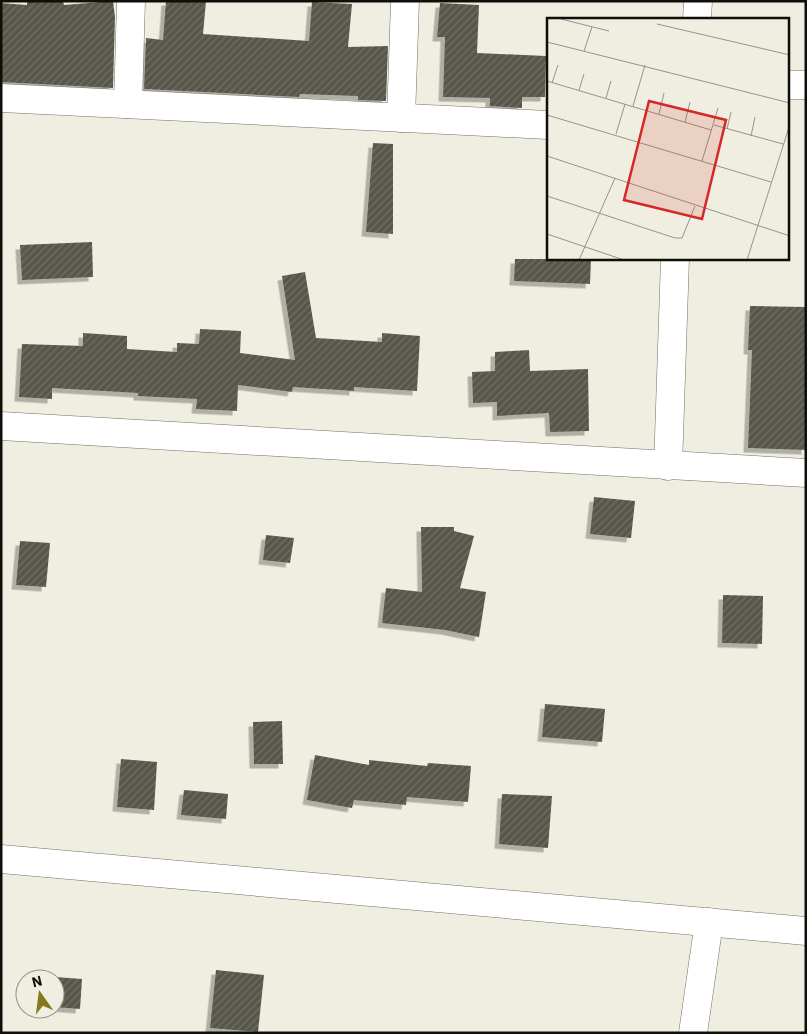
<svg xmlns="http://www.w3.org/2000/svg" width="807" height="1034" viewBox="0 0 807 1034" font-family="'IBM Plex Sans',sans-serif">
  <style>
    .building { fill: url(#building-hatch); filter: url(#shadow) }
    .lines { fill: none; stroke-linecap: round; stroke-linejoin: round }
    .minor-casing { stroke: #737165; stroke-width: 29 }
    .minor { stroke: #fff; stroke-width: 28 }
    .inset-road { fill: none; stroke: #95948a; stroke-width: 1 }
    .view { fill: #d62828; fill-opacity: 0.15; stroke: #d62828; stroke-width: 2.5 }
    .inset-edge { fill: none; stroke: #0f0e0a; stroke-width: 2.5 }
  </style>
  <defs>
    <pattern id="building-hatch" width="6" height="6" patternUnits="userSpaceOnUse" patternTransform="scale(1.25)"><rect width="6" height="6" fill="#58574b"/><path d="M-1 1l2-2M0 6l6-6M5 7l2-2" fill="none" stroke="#706f66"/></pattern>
    <filter id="shadow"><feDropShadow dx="-4.5" dy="4.5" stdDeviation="0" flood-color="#0004"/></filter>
  </defs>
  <rect width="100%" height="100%" fill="#efeee0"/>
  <!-- building -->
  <g class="building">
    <path d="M 27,1 L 63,1 L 64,5 L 113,1 L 115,17 L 113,88 L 1,82 L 1,3 L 27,5 Z"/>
    <path d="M 166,1 L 206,1 L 203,34 L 309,41 L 312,2 L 352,4 L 348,47 L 388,46 L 386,101 L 358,100 L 358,96 L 300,94 L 299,97 L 144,89 L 146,38 L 163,40 Z"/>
    <path d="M 440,3 L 479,5 L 477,53 L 546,56 L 545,97 L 522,97 L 522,108 L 490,106 L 490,98 L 443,97 L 445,37 L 437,37 Z"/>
    <path d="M 373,143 L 393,144 L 393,234 L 366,232 Z"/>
    <path d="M 92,242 L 93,277 L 22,280 L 20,245 Z"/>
    <path d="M 515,259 L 591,259 L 590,284 L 514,281 Z"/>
    <path d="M 305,272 L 316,338 L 382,342 L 382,333 L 420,336 L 417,391 L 354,387 L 354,391 L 293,387 L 292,392 L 238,385 L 237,411 L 196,409 L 197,399 L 138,396 L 138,393 L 52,388 L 52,399 L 19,397 L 22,344 L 83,346 L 83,333 L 127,336 L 127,349 L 177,352 L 177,343 L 199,344 L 200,329 L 241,331 L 240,353 L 295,360 L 282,276 Z"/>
    <path d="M 750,306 L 806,307 L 806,450 L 748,448 L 752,350 L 748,350 Z"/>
    <path d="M 529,350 L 530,371 L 588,369 L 589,431 L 550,432 L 549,413 L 497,416 L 497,402 L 473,403 L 472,372 L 495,371 L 495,352 Z"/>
    <path d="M 594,497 L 635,501 L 631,538 L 590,534 Z"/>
    <path d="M 421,527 L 454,527 L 454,531 L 474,536 L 460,588 L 486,592 L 479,637 L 445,630 L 382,623 L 386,588 L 422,592 Z"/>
    <path d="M 266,535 L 294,538 L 290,563 L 263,560 Z"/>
    <path d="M 20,541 L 50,543 L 46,587 L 16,585 Z"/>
    <path d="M 723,595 L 763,596 L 762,644 L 722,643 Z"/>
    <path d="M 545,704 L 605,709 L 602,742 L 542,737 Z"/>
    <path d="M 282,721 L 283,764 L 254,764 L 253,722 Z"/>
    <path d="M 315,755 L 369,765 L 369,760 L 427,766 L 428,763 L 471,766 L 468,802 L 407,797 L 406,805 L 354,800 L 352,808 L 307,800 Z"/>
    <path d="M 121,759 L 157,762 L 154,810 L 117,807 Z"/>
    <path d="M 184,790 L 228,794 L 226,819 L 181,815 Z"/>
    <path d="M 502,794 L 552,796 L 548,848 L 499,844 Z"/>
    <path d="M 216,970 L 264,975 L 258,1032 L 210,1028 Z"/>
    <path d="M 55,977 L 82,979 L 80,1009 L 55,1007 Z"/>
  </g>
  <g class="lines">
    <defs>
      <g id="minor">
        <path d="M 697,19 L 698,1"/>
        <path d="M 788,85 L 806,85"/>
        <path d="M 1,98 L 548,125"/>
        <path d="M 128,104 L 131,1"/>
        <path d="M 401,118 L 405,1"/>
        <path d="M 1,426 L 806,473"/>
        <path d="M 668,466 L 675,259"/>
        <path d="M 1,859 L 806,931"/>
        <path d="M 693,1033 L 709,922"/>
      </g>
    </defs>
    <!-- minor casing -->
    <use href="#minor" class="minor-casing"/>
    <!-- minor -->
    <use href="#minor" class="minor"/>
  </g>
  <!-- overview -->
  <g transform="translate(547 18)">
    <rect width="242" height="242" fill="#efeee0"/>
    <path class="inset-road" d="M 14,1 L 62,13M 110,6 L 243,37M 0,24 L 243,85M 37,33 L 45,9M 0,63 L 164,112M 5,65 L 11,47M 32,72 L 37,56M 59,80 L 64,63M 86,88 L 98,47M 112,96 L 117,75M 0,97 L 224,164M 138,104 L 143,84M 167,107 L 236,126M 180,111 L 184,94M 69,116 L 78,86M 204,118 L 208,99M 0,138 L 243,218M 155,143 L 171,90M 0,178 L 128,220 L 135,220 L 148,188M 0,216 L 77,242M 32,242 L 68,160M 200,242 L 243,106"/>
    <path class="view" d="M 102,83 L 179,102 L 155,201 L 77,182 Z"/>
    <rect width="242" height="242" class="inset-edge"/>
  </g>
  <!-- border -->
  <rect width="807" height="1034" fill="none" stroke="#0f0e0a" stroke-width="5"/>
  <!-- north arrow -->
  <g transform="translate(40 994) rotate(346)"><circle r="24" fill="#efeee0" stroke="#95948a"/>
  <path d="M0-4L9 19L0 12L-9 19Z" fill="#84771c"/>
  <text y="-8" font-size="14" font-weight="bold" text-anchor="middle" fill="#0f0e0a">N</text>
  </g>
</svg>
